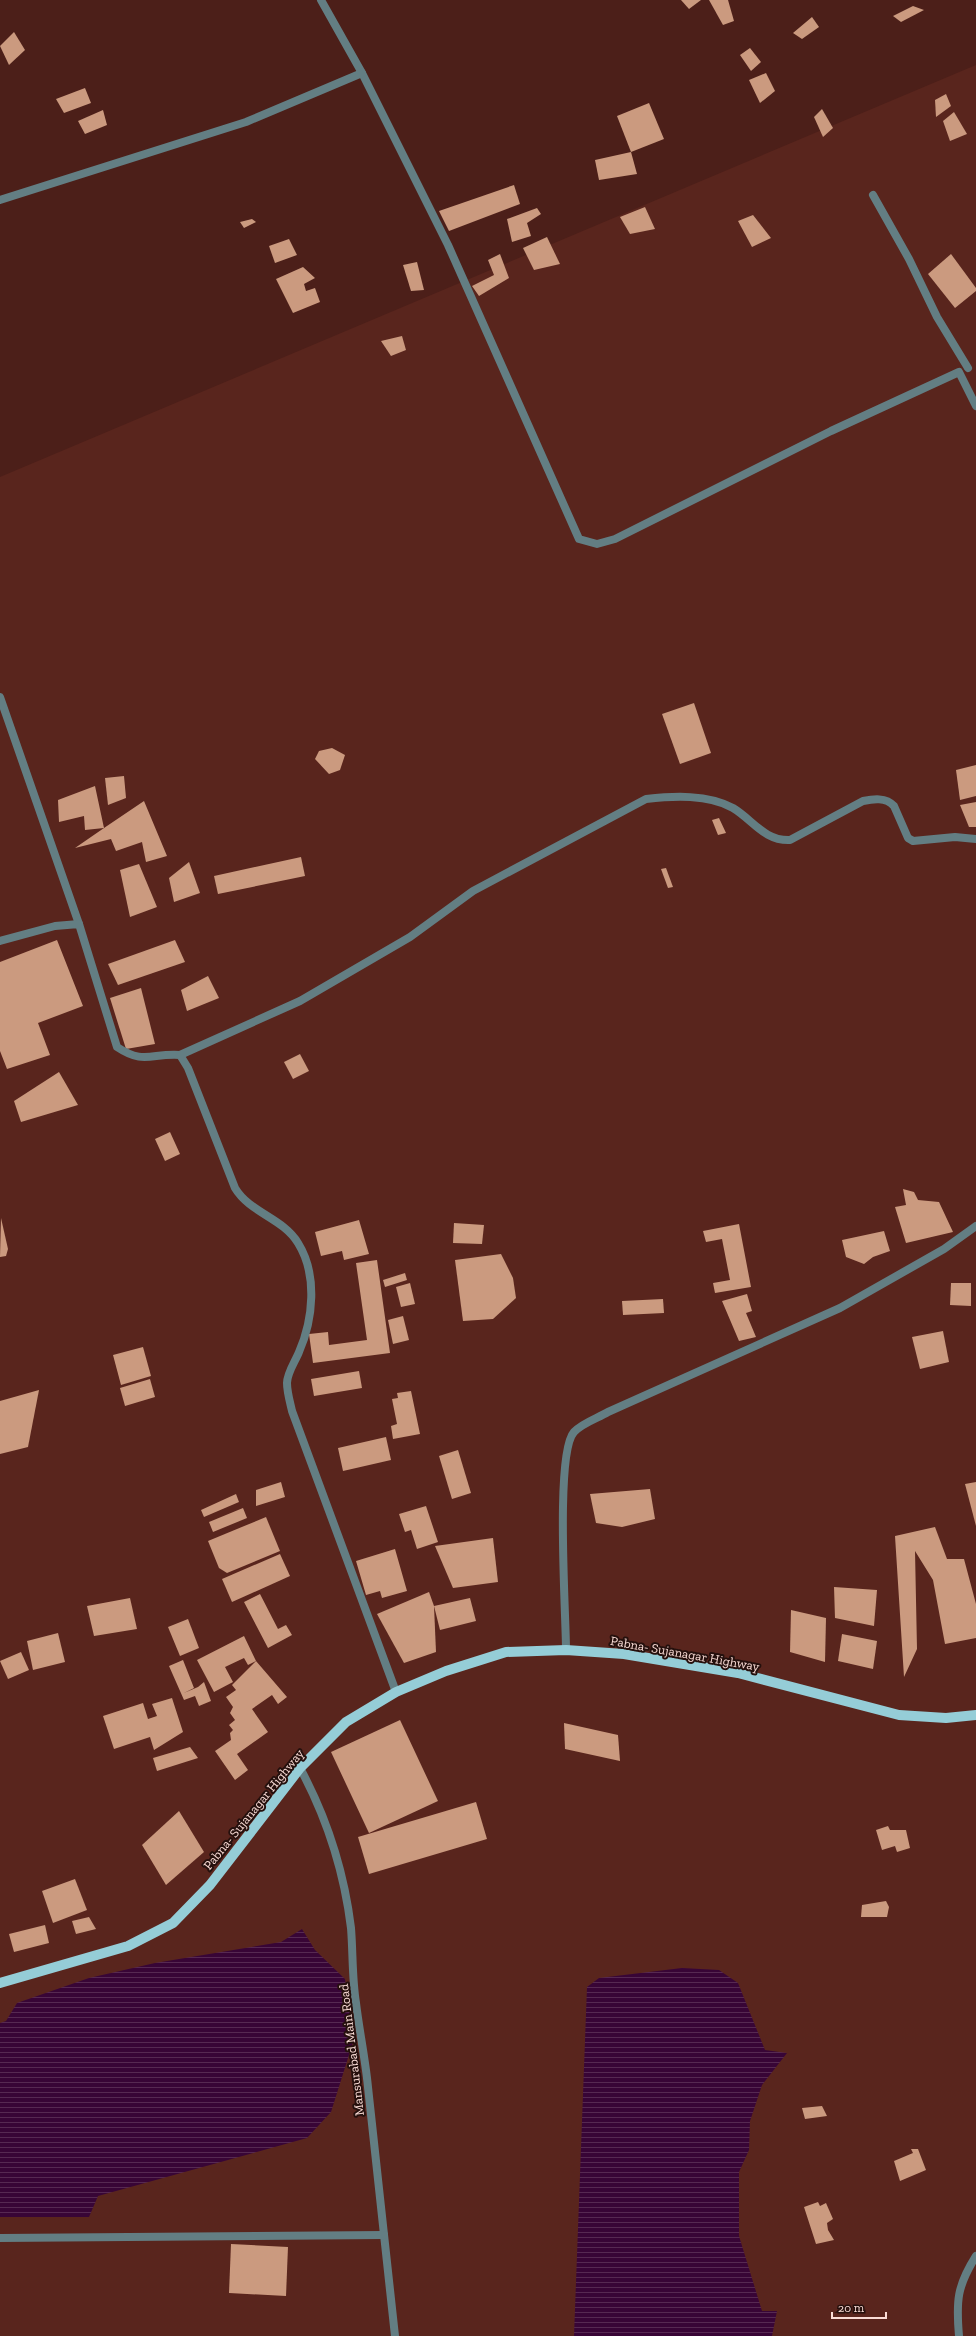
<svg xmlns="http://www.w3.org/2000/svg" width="976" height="2336" viewBox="0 0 976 2336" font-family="'Zilla Slab',serif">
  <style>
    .built { fill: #59251d }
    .water { fill: url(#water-rules) }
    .building { fill: #cb9a7f }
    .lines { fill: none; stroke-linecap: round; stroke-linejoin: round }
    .street { stroke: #637e83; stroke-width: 8 }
    .primary { stroke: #95cdd7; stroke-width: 10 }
    .labels { text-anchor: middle; stroke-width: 4; stroke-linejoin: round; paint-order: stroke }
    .street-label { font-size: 13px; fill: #fadcd6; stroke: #25100d }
  </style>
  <defs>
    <pattern id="water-rules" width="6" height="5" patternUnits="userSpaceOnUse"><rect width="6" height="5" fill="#380536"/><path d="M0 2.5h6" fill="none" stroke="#562952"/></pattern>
  </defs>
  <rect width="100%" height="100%" fill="#4c1f19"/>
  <!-- built -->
  <path class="built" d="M 976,65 L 976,2336 L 0,2336 L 0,477 Z"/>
  <!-- water -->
  <g class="water">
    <path d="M 302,1929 L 315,1950 L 345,1979 L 354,2039 L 331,2112 L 307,2138 L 98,2196 L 89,2217 L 0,2217 L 0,2023 L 6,2021 L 17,2003 L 89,1978 L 155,1963 L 281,1942 Z"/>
    <path d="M 682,1968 L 719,1970 L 738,1983 L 765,2050 L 787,2053 L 762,2085 L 750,2121 L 749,2150 L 739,2172 L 739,2236 L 762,2311 L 777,2311 L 772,2336 L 574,2336 L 587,1987 L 599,1978 Z"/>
  </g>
  <!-- building -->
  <g class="building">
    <path d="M 681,0 L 701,0 L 689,9 Z"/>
    <path d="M 709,0 L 728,0 L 734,21 L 723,25 Z"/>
    <path d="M 913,6 L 924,10 L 901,22 L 893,16 Z"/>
    <path d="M 812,17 L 819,27 L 802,39 L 793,33 Z"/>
    <path d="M 14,32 L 25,50 L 9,65 L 0,46 Z"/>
    <path d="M 750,48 L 761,62 L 751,71 L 740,55 Z"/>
    <path d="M 766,73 L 775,91 L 760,103 L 749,80 Z"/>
    <path d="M 85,88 L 91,103 L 64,113 L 56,99 Z"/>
    <path d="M 946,94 L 951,106 L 936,117 L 935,100 Z"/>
    <path d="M 649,103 L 664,139 L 631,152 L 617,116 Z"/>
    <path d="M 822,109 L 833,128 L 823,137 L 814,117 Z"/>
    <path d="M 103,110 L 107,125 L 85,134 L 78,121 Z"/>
    <path d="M 954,112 L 967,134 L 950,141 L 943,121 Z"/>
    <path d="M 631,152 L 637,174 L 599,180 L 595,160 Z"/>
    <path d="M 514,185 L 520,204 L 449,231 L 439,211 Z"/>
    <path d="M 645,207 L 655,229 L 630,234 L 620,217 Z"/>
    <path d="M 537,208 L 541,214 L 527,223 L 531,236 L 512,242 L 507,219 Z"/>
    <path d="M 753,215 L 771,238 L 752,247 L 738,221 Z"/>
    <path d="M 252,219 L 256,222 L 244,228 L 240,222 Z"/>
    <path d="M 547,237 L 560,264 L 534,270 L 523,248 Z"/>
    <path d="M 289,239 L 297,255 L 275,263 L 269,246 Z"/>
    <path d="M 500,254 L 509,278 L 479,296 L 472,286 L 494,275 L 488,260 Z"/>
    <path d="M 951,254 L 976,288 L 976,291 L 955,308 L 928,274 Z"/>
    <path d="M 417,262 L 424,290 L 411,291 L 403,265 Z"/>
    <path d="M 303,267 L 315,278 L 304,284 L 306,291 L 315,288 L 320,302 L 293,313 L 276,279 Z"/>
    <path d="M 402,336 L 406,350 L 391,356 L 381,341 Z"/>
    <path d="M 694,703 L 711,753 L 680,764 L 662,714 Z"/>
    <path d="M 332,748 L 345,755 L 340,770 L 329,774 L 315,759 L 319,751 Z"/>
    <path d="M 976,765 L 976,796 L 960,800 L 956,770 Z"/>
    <path d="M 124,776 L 126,798 L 108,805 L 105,778 Z"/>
    <path d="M 95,786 L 104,828 L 144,801 L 167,856 L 146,862 L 142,842 L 116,851 L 111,839 L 75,848 L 104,828 L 85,830 L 84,816 L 59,822 L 58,800 Z"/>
    <path d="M 976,802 L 976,827 L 969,827 L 960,805 Z"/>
    <path d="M 719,818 L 726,833 L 718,835 L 712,820 Z"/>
    <path d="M 301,857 L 305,876 L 218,894 L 214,876 Z"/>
    <path d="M 189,862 L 200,893 L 174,902 L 169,878 Z"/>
    <path d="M 139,864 L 157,907 L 130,917 L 120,870 Z"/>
    <path d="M 666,868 L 673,887 L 668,888 L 661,869 Z"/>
    <path d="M 57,940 L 83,1006 L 38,1023 L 50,1055 L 7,1069 L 0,1051 L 0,962 Z"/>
    <path d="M 175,940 L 185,962 L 118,985 L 108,964 Z"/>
    <path d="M 208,976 L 219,998 L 187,1011 L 181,990 Z"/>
    <path d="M 141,988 L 155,1044 L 126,1049 L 110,998 Z"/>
    <path d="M 300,1054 L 309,1071 L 293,1079 L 284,1062 Z"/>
    <path d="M 59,1072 L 78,1105 L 21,1122 L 14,1101 Z"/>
    <path d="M 170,1132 L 180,1154 L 165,1161 L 155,1139 Z"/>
    <path d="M 903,1189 L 914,1192 L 918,1200 L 939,1202 L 953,1232 L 906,1243 L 895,1207 L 906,1205 Z"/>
    <path d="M 1,1218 L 8,1249 L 6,1256 L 0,1257 Z"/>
    <path d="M 359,1220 L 369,1254 L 344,1260 L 342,1251 L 321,1256 L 315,1232 Z"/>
    <path d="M 454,1223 L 484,1225 L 482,1244 L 453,1243 Z"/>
    <path d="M 739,1224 L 751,1287 L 715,1293 L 713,1283 L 730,1280 L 722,1239 L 706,1242 L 703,1231 Z"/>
    <path d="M 884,1231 L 890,1251 L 873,1257 L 864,1264 L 846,1257 L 842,1240 Z"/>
    <path d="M 501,1254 L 513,1278 L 516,1298 L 493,1319 L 463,1321 L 455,1260 Z"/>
    <path d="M 377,1260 L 390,1353 L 313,1363 L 309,1334 L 328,1332 L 329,1345 L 367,1340 L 356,1263 Z"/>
    <path d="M 405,1273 L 407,1280 L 385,1287 L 383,1280 Z"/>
    <path d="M 410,1283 L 415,1304 L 401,1307 L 396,1287 Z"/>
    <path d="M 951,1283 L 971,1283 L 971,1306 L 950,1305 Z"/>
    <path d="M 747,1294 L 752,1311 L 746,1313 L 756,1337 L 739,1341 L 722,1301 Z"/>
    <path d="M 663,1299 L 664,1313 L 623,1315 L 622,1301 Z"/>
    <path d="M 403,1316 L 409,1340 L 393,1344 L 388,1320 Z"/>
    <path d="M 943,1331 L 949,1362 L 920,1369 L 912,1337 Z"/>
    <path d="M 143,1347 L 151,1376 L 121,1385 L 113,1355 Z"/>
    <path d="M 359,1371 L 362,1388 L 314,1396 L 311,1379 Z"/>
    <path d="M 150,1379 L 155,1397 L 125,1406 L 120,1388 Z"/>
    <path d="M 39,1390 L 28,1447 L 0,1454 L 0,1401 Z"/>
    <path d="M 411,1391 L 420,1434 L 393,1439 L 391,1426 L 397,1424 L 392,1399 L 398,1398 L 397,1393 Z"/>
    <path d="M 386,1437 L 391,1460 L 343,1471 L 338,1448 Z"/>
    <path d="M 458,1450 L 471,1493 L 452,1499 L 439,1456 Z"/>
    <path d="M 281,1482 L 285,1497 L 256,1506 L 256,1490 Z"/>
    <path d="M 976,1482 L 976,1526 L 965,1484 Z"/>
    <path d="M 650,1489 L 655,1519 L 622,1527 L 596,1523 L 590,1494 Z"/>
    <path d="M 236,1494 L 239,1502 L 204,1517 L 201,1510 Z"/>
    <path d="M 426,1506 L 438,1542 L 417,1549 L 411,1530 L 405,1532 L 399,1514 Z"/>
    <path d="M 243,1508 L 247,1518 L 213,1532 L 209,1522 Z"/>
    <path d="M 266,1517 L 280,1551 L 227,1573 L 219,1568 L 208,1541 Z"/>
    <path d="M 935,1527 L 947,1559 L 964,1559 L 976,1604 L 976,1638 L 945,1644 L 933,1580 L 915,1551 L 917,1649 L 904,1677 L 895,1536 Z"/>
    <path d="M 493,1538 L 498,1582 L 453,1588 L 435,1546 Z"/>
    <path d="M 395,1549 L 407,1591 L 382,1598 L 380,1591 L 366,1595 L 356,1561 Z"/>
    <path d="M 280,1554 L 290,1576 L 232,1602 L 222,1579 Z"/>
    <path d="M 834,1587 L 877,1590 L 874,1626 L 835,1618 Z"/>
    <path d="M 429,1592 L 434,1606 L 436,1652 L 404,1663 L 377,1614 Z"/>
    <path d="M 260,1594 L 278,1629 L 286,1625 L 292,1635 L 268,1648 L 244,1602 Z"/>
    <path d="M 130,1598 L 137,1629 L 94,1636 L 87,1606 Z"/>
    <path d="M 470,1598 L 476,1621 L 440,1630 L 434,1606 Z"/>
    <path d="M 791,1610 L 826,1618 L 825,1662 L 790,1652 Z"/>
    <path d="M 188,1619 L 199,1648 L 180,1656 L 168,1627 Z"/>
    <path d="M 58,1633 L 65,1662 L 33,1670 L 27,1641 Z"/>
    <path d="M 842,1634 L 877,1641 L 873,1669 L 838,1661 Z"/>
    <path d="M 244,1636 L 256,1661 L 248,1665 L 244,1658 L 225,1667 L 233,1682 L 214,1692 L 197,1660 Z"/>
    <path d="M 21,1652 L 29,1670 L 8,1679 L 0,1661 Z"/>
    <path d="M 183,1660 L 194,1688 L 184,1693 L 198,1687 L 204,1682 L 211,1701 L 199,1706 L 195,1696 L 184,1700 L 169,1666 Z"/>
    <path d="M 256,1661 L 287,1697 L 278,1704 L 272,1695 L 252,1709 L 268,1732 L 237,1754 L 248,1770 L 235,1780 L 215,1751 L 231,1740 L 230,1733 L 233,1730 L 229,1725 L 235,1720 L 230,1713 L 233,1707 L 226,1697 L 236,1690 L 232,1685 Z"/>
    <path d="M 172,1698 L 183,1732 L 154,1750 L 150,1737 L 114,1749 L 103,1716 L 143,1703 L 148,1719 L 157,1716 L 152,1704 Z"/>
    <path d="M 400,1720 L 438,1801 L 369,1833 L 331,1752 Z"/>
    <path d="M 564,1723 L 618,1735 L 620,1761 L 565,1749 Z"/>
    <path d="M 190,1747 L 198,1758 L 157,1771 L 153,1758 Z"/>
    <path d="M 476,1802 L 487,1839 L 369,1874 L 358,1837 Z"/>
    <path d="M 179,1811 L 204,1852 L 166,1885 L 142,1845 Z"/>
    <path d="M 888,1826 L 890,1830 L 906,1830 L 910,1848 L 897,1852 L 895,1846 L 882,1850 L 876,1830 Z"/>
    <path d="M 75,1879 L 87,1910 L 53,1923 L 42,1891 Z"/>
    <path d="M 886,1901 L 889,1907 L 887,1917 L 861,1917 L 862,1905 Z"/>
    <path d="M 89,1917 L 96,1929 L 76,1934 L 72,1921 Z"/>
    <path d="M 45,1925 L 49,1943 L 14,1952 L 9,1934 Z"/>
    <path d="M 822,2106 L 827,2116 L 805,2119 L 802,2108 Z"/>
    <path d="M 911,2149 L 918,2149 L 926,2170 L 900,2181 L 894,2161 L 913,2153 Z"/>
    <path d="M 818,2202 L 820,2206 L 826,2203 L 833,2219 L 827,2223 L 828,2230 L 834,2240 L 816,2244 L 804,2207 Z"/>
    <path d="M 231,2244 L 288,2247 L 286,2296 L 229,2293 Z"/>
  </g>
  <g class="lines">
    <!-- street -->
    <g class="street">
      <path d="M 321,0 L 362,73 L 448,245 L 579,539 L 597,544 L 615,539 L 831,431 L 959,372 L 976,406"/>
      <path d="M 873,195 L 909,259 L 937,317 L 968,368"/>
      <path d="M 0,200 L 246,122 L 362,73"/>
      <path d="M 0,697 L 79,924"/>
      <path d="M 0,941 L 55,926 L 79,924 L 117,1047 C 144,1065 151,1053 180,1055 L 188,1068 L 235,1188 C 250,1213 283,1218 298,1243 C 318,1275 313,1320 299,1352 C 295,1362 287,1373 287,1383 C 287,1392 290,1402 292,1411 L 396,1692"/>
      <path d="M 180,1055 L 300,1001 L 410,937 L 473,891 L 646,799 C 673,796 708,794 733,808 C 753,820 764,841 790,840 L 863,801 C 873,799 886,797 894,806 L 908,838 L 913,841 L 955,837 L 976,839"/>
      <path d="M 566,1650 C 566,1614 555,1453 574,1432 C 582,1423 598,1418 608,1412 L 840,1308 L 944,1249 L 976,1226"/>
      <path d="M 300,1768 C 327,1818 344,1871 351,1928 C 353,1953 352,1978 356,2003 C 359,2028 364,2053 367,2078 C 377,2164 386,2250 395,2336"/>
      <path d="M 0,2238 L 384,2235"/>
      <path d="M 959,2336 C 956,2301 957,2286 976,2256"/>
    </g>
    <!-- primary -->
    <path class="primary" d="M 0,1983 L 128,1946 L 173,1923 L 210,1885 L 300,1768 L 346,1722 L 396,1692 L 446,1671 L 506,1652 L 566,1650 L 624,1654 L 738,1673 L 899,1715 L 946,1718 L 976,1715"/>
  </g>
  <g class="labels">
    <!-- street labels -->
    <g class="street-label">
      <text transform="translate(685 1653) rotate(10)" y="5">Pabna- Sujanagar Highway</text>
      <text transform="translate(253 1809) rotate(-51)" y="5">Pabna- Sujanagar Highway</text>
      <text transform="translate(351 2050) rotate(-97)" y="5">Mansurabad Main Road</text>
    </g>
  </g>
  <!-- scale -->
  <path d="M832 2312v6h54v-6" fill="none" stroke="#fadcd6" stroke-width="2"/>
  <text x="838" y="2312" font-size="12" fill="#fadcd6" stroke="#25100d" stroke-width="3" paint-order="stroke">20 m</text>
</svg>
